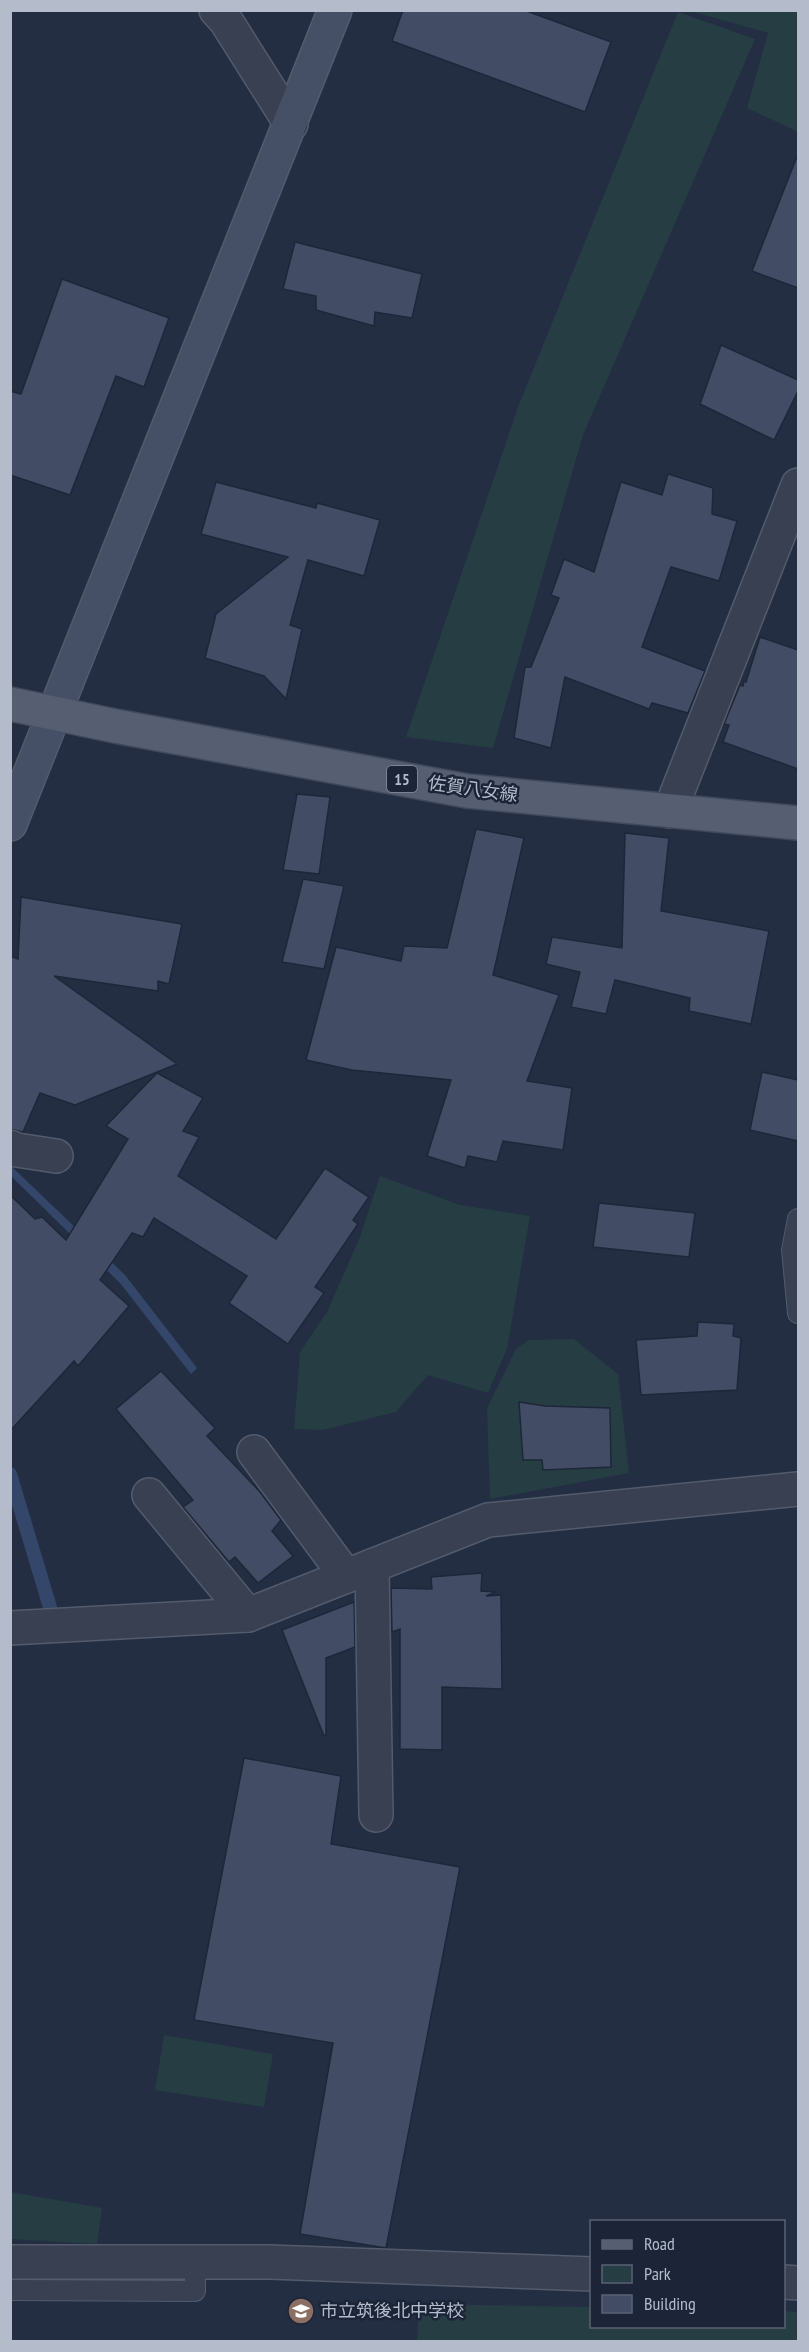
<svg xmlns="http://www.w3.org/2000/svg" width="809" height="2352" viewBox="0 0 809 2352" font-family="'PT Sans Narrow','Noto Sans JP',sans-serif">
  <style>
    .green { fill: #253d43 }
    .water { fill: #344669 }
    .lines { fill: none; stroke-linecap: round; stroke-linejoin: round }
    .stream { stroke: #344669; stroke-width: 14 }
    .building { fill: #424d65; stroke: #1e2739; stroke-width: 1.5 }
    .lane-casing { stroke: #535b6c; stroke-width: 22 }
    .street-casing { stroke: #535b6c; stroke-width: 36 }
    .secondary-casing { stroke: #535b6c; stroke-width: 36 }
    .primary-casing { stroke: #41495b; stroke-width: 36 }
    .lane { stroke: #384052; stroke-width: 20 }
    .street { stroke: #384052; stroke-width: 33 }
    .secondary { stroke: #454f65; stroke-width: 33 }
    .primary { stroke: #565f72; stroke-width: 33 }
    .labels { text-anchor: middle; stroke-width: 5; stroke-linejoin: round; paint-order: stroke }
    .shield { fill: #1c2537; stroke: #868f9f; stroke-width: 1.5 }
    .shield-label { font-size: 16px; font-weight: bold; fill: #b4bccc }
    .street-label { font-size: 18px; fill: #b4bccc; stroke: #1c2537 }
    .poi-label { font-size: 18px; fill: #b4bccc; stroke: #1c2537; text-anchor: start }
  </style>
  <rect width="100%" height="100%" fill="#232e42"/>
  <!-- green -->
  <g class="green">
    <path d="M 690,11 L 798,11 L 798,132 L 747,108 L 768,33 Z"/>
    <path d="M 678,12 L 755,39 L 583,435 L 493,748 L 406,737 L 518,407 Z"/>
    <path d="M 380,1176 L 460,1205 L 530,1216 L 507,1349 L 488,1393 L 428,1375 L 396,1412 L 323,1430 L 294,1429 L 300,1352 L 327,1312 L 360,1237 Z"/>
    <path d="M 574,1339 L 618,1374 L 629,1473 L 490,1499 L 487,1408 L 516,1349 L 529,1340 Z"/>
    <path d="M 164,2035 L 273,2054 L 264,2107 L 155,2090 Z"/>
    <path d="M 11,2192 L 102,2208 L 97,2244 L 11,2239 Z"/>
    <path d="M 419,2304 L 591,2307 L 592,2326 L 784,2326 L 784,2311 L 798,2312 L 798,2341 L 417,2341 Z"/>
  </g>
  <!-- water -->
  <path class="water" d="M 10,1165 L 125,1275 L 197,1368 L 191,1374 L 120,1283 L 11,1176 Z"/>
  <g class="lines">
    <!-- stream -->
    <path class="stream" d="M 10,1474 L 52,1614"/>
  </g>
  <!-- building -->
  <g class="building">
    <path d="M 403,10 L 524,10 L 611,42 L 585,112 L 392,41 Z"/>
    <path d="M 796,159 L 798,159 L 798,288 L 752,271 Z"/>
    <path d="M 295,242 L 422,274 L 412,318 L 375,312 L 374,326 L 316,310 L 316,296 L 283,289 Z"/>
    <path d="M 62,279 L 169,318 L 144,387 L 116,376 L 70,495 L 10,475 L 10,391 L 21,394 Z"/>
    <path d="M 721,345 L 798,380 L 798,391 L 774,440 L 700,404 Z"/>
    <path d="M 668,474 L 713,488 L 712,514 L 737,521 L 719,581 L 671,567 L 642,647 L 705,671 L 688,713 L 652,703 L 649,709 L 565,677 L 551,748 L 514,738 L 525,667 L 531,667 L 559,598 L 551,595 L 564,559 L 594,572 L 621,482 L 662,495 Z"/>
    <path d="M 216,482 L 316,508 L 317,503 L 380,520 L 364,576 L 308,560 L 290,625 L 302,629 L 286,699 L 264,676 L 205,658 L 216,614 L 288,557 L 201,534 Z"/>
    <path d="M 760,637 L 798,650 L 798,769 L 723,742 L 729,725 L 724,724 L 740,685 L 743,686 L 744,681 L 746,682 Z"/>
    <path d="M 297,794 L 330,797 L 319,874 L 283,870 Z"/>
    <path d="M 476,829 L 524,838 L 493,975 L 559,995 L 527,1081 L 572,1088 L 563,1150 L 503,1141 L 497,1162 L 468,1156 L 465,1168 L 427,1156 L 451,1080 L 352,1070 L 306,1060 L 336,947 L 401,961 L 404,946 L 447,948 Z"/>
    <path d="M 625,833 L 669,838 L 661,911 L 769,931 L 751,1024 L 689,1011 L 690,998 L 615,980 L 606,1014 L 571,1007 L 580,972 L 546,964 L 552,937 L 622,948 Z"/>
    <path d="M 303,879 L 344,886 L 324,969 L 282,962 Z"/>
    <path d="M 21,897 L 182,924 L 169,984 L 158,981 L 158,991 L 54,976 L 177,1064 L 75,1105 L 40,1093 L 23,1132 L 10,1129 L 10,956 L 18,959 Z"/>
    <path d="M 762,1072 L 798,1080 L 798,1141 L 750,1130 Z"/>
    <path d="M 157,1073 L 203,1098 L 183,1131 L 199,1137 L 178,1176 L 276,1239 L 325,1168 L 369,1197 L 353,1220 L 358,1224 L 315,1287 L 324,1293 L 288,1344 L 229,1303 L 247,1276 L 154,1218 L 143,1237 L 132,1233 L 100,1280 L 129,1306 L 78,1366 L 74,1361 L 10,1431 L 10,1195 L 35,1219 L 42,1217 L 66,1240 L 128,1139 L 106,1126 Z"/>
    <path d="M 599,1203 L 695,1213 L 689,1257 L 593,1247 Z"/>
    <path d="M 698,1322 L 734,1324 L 733,1336 L 741,1338 L 737,1390 L 641,1395 L 636,1340 L 697,1336 Z"/>
    <path d="M 161,1371 L 215,1428 L 207,1436 L 260,1492 L 281,1520 L 272,1531 L 293,1556 L 258,1583 L 235,1557 L 229,1562 L 183,1507 L 193,1500 L 116,1409 Z"/>
    <path d="M 519,1402 L 545,1406 L 610,1408 L 611,1467 L 543,1470 L 542,1460 L 523,1460 Z"/>
    <path d="M 482,1573 L 481,1591 L 496,1592 L 486,1596 L 501,1595 L 502,1689 L 442,1687 L 442,1750 L 400,1749 L 400,1629 L 392,1632 L 391,1588 L 432,1589 L 431,1577 Z"/>
    <path d="M 354,1602 L 355,1647 L 326,1658 L 326,1735 L 324,1736 L 282,1630 Z"/>
    <path d="M 244,1758 L 341,1776 L 331,1844 L 460,1867 L 386,2248 L 300,2234 L 333,2043 L 194,2020 Z"/>
  </g>
  <g class="lines">
    <defs>
      <g id="lane">
        <path d="M 798,1219 L 792,1250 L 798,1313"/>
        <path d="M 10,2290 L 195,2291 L 195,2262"/>
      </g>
      <g id="street">
        <path d="M 216,10 L 226,21 L 291,124"/>
        <path d="M 670,811 L 798,485"/>
        <path d="M 10,1147 L 17,1150 L 56,1156"/>
        <path d="M 254,1452 L 346,1576"/>
        <path d="M 149,1495 L 248,1615"/>
        <path d="M 372,1566 L 376,1815"/>
        <path d="M 10,1628 L 248,1615 L 488,1520 L 798,1489"/>
        <path d="M 10,2262 L 270,2262 L 592,2274"/>
        <path d="M 784,2282 L 798,2283"/>
      </g>
      <path id="secondary" d="M 10,824 L 335,10"/>
      <path id="primary" d="M 10,704 L 115,726 L 467,791 L 798,823"/>
    </defs>
    <!-- lane casing -->
    <use href="#lane" class="lane-casing"/>
    <!-- street casing -->
    <use href="#street" class="street-casing"/>
    <!-- secondary casing -->
    <use href="#secondary" class="secondary-casing"/>
    <!-- primary casing -->
    <use href="#primary" class="primary-casing"/>
    <!-- lane -->
    <use href="#lane" class="lane"/>
    <!-- street -->
    <use href="#street" class="street"/>
    <!-- secondary -->
    <use href="#secondary" class="secondary"/>
    <!-- primary -->
    <use href="#primary" class="primary"/>
  </g>
  <!-- icons -->
  <defs>
    <symbol id="school-disc" viewBox="-11 -11 22 22"><circle r="9.5" fill="#8d6e63" stroke="#1c2537"/><path d="M0-5L7-2L0 1L-7-2ZM-4 1L0 2.5L4 1V4Q0 6-4 4Z" fill="#fff"/></symbol>
  </defs>
  <g fill-rule="evenodd">
    <use href="#school-disc" x="286" y="2296" width="30" height="30"/>
  </g>
  <g class="labels">
    <!-- shield labels -->
    <rect class="shield" x="387" y="766" width="30" height="26" rx="4.5"/>
    <g class="shield-label">
      <text x="402" y="785">15</text>
    </g>
    <!-- street labels -->
    <g class="street-label">
      <text transform="translate(473 789) rotate(8)" y="6">佐賀八女線</text>
    </g>
    <!-- poi labels -->
    <g class="poi-label">
      <text x="320" y="2317">市立筑後北中学校</text>
    </g>
  </g>
  <!-- border -->
  <rect width="809" height="2352" fill="none" stroke="#b4bccc" stroke-width="24"/>
  <!-- legend -->
  <rect x="590" y="2220" width="195" height="108" fill="#1c2537" stroke="#596173" stroke-width="1.5"/>
  <rect x="602" y="2240" width="30" height="9" fill="#565f72" stroke="#596173" stroke-width="1.5"/>
  <text x="644" y="2250" font-size="18" fill="#b4bccc">Road</text>
  <rect x="602" y="2265" width="30" height="18" fill="#253d43" stroke="#596173" stroke-width="1.5"/>
  <text x="644" y="2280" font-size="18" fill="#b4bccc">Park</text>
  <rect x="602" y="2295" width="30" height="18" fill="#424d65" stroke="#596173" stroke-width="1.5"/>
  <text x="644" y="2310" font-size="18" fill="#b4bccc">Building</text>
</svg>
